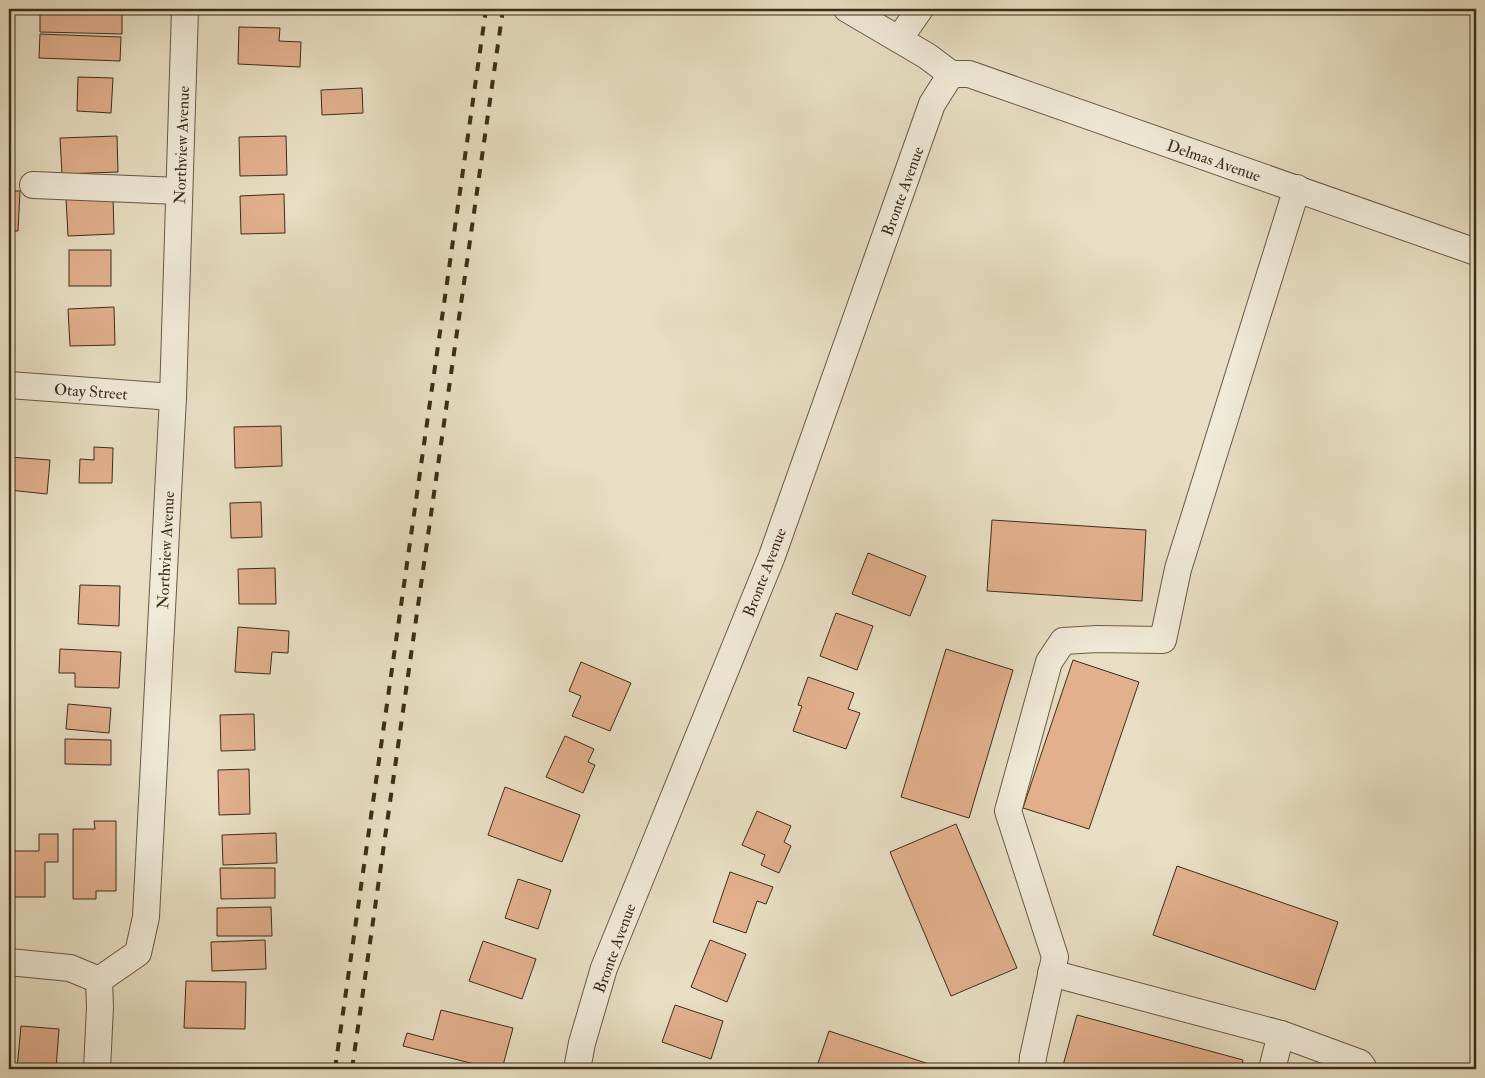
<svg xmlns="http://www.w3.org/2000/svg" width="1485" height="1078" viewBox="0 0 1485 1078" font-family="'IM FELL Double Pica',serif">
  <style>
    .building { fill: #e2b08d; stroke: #3d2d1b }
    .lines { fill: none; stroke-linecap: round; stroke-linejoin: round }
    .minor-casing { stroke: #685945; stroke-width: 28 }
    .minor { stroke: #f0ead8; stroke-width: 26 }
    .rail { stroke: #3d2d1b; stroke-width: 4; stroke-dasharray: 9 9; stroke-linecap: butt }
    .labels { text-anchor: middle; stroke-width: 4; stroke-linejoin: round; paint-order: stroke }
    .street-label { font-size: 16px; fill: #3d2d1b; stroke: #f0ead8 }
  </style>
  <rect width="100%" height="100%" fill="#e8dec3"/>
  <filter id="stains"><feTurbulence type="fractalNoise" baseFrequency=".004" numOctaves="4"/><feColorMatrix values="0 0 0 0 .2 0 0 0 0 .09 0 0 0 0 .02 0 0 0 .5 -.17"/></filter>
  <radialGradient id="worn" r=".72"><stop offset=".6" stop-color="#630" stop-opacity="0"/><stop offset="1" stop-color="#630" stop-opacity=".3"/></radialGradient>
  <!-- building -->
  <g class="building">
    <path d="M 40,9 L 122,10 L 122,34 L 40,32 Z"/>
    <path d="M 239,27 L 280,28 L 279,41 L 301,42 L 300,67 L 238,64 Z"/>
    <path d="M 40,34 L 121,37 L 120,61 L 39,58 Z"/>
    <path d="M 78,77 L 113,78 L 111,113 L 77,111 Z"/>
    <path d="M 362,88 L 363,113 L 322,115 L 321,90 Z"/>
    <path d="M 117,136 L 118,172 L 62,174 L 60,138 Z"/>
    <path d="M 286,136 L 287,175 L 240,176 L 239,137 Z"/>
    <path d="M 9,191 L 20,191 L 18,231 L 9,231 Z"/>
    <path d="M 284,194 L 285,233 L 241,234 L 240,196 Z"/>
    <path d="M 113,196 L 114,234 L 68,236 L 66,198 Z"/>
    <rect x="69" y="250" width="42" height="36"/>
    <path d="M 114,307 L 115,345 L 70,346 L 68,309 Z"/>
    <path d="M 281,426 L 282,466 L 235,468 L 234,427 Z"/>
    <path d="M 94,447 L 113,448 L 112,483 L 79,483 L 80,459 L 94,460 Z"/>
    <path d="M 9,457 L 50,460 L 47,494 L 9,490 Z"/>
    <path d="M 261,502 L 262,537 L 231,538 L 230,503 Z"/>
    <path d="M 992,520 L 1146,530 L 1142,601 L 987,591 Z"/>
    <path d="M 868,553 L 926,576 L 910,616 L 852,594 Z"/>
    <path d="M 275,568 L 276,604 L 239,604 L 238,569 Z"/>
    <path d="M 80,585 L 120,586 L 119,626 L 78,624 Z"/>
    <path d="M 836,613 L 873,626 L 857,670 L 820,656 Z"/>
    <path d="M 238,627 L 289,631 L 288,653 L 272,652 L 270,674 L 235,672 Z"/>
    <path d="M 60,649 L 121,652 L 119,688 L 75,687 L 75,673 L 59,673 Z"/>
    <path d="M 946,649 L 1013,670 L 969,818 L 901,797 Z"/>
    <path d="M 1073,660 L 1139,682 L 1089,829 L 1023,808 Z"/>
    <path d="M 581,662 L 631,683 L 610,731 L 572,716 L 581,696 L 569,691 Z"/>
    <path d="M 808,677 L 854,693 L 848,709 L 860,713 L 846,749 L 793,731 L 802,706 L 798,705 Z"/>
    <path d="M 68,704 L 111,708 L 109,733 L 66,729 Z"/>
    <path d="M 254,714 L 255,750 L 221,751 L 220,715 Z"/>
    <path d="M 565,736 L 594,749 L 588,762 L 595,765 L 583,793 L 546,777 Z"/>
    <path d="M 65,739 L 111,740 L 111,765 L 65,764 Z"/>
    <path d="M 249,769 L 250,814 L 219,815 L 218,770 Z"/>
    <path d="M 505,787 L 580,815 L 562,862 L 488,835 Z"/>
    <path d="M 757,811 L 791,826 L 784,842 L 791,846 L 779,873 L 761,865 L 765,855 L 742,845 Z"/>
    <path d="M 94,821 L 116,821 L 116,891 L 96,891 L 96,899 L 73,899 L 73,829 L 95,829 Z"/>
    <path d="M 956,824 L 1017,968 L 951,996 L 890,852 Z"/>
    <path d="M 276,833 L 277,863 L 223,865 L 222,835 Z"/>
    <path d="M 39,834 L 58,834 L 58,862 L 45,862 L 45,897 L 13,897 L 12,851 L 39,851 Z"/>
    <path d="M 1177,866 L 1338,922 L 1315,990 L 1153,935 Z"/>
    <path d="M 220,868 L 275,868 L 275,898 L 221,899 Z"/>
    <path d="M 730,872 L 773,887 L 766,904 L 757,901 L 746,933 L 713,922 Z"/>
    <path d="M 518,879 L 551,890 L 538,929 L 505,918 Z"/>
    <path d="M 271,907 L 272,936 L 217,936 L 217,908 Z"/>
    <path d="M 265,940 L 266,969 L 212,971 L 211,942 Z"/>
    <path d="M 710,940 L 746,954 L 727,1002 L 691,987 Z"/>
    <path d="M 483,941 L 536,959 L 522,999 L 469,981 Z"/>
    <path d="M 186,981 L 246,982 L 245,1029 L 184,1028 Z"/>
    <path d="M 675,1005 L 723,1021 L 711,1059 L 662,1042 Z"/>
    <path d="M 441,1010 L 513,1028 L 502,1069 L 494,1069 L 403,1046 L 407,1033 L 433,1040 Z"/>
    <path d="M 1077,1015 L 1243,1060 L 1241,1069 L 1062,1069 Z"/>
    <path d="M 21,1026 L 59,1029 L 56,1069 L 17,1069 Z"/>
    <path d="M 829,1031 L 944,1069 L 816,1069 Z"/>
  </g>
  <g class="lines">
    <defs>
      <g id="minor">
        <path d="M 847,9 L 927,56 L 951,74"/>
        <path d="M 899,39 L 920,9"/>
        <path d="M 951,74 L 969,74 L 1476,252"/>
        <path d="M 33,185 L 179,191"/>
        <path d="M 9,385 L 173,397"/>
        <path d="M 9,962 L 70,968 L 99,980"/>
        <path d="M 1051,973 L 1281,1034 L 1272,1069"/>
        <path d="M 99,980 L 138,953 L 146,917 L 173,397 L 185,9"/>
        <path d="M 1281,1034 L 1360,1063 L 1364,1069"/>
        <path d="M 97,1069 L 100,1007 L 99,980"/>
        <path d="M 577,1069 L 582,1043 L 604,968 L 772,556 L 932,104 L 951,74"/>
        <path d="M 1032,1069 L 1033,1057 L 1055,957 L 1008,811 L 1049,662 L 1063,641 L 1097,639 L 1163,640 L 1178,569 L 1297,188"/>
      </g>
    </defs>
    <!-- minor casing -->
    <use href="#minor" class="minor-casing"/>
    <!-- minor -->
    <use href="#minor" class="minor"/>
    <!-- rail -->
    <g class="rail">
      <path d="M 335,1069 L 486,9"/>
      <path d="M 352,1069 L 503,9"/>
    </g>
  </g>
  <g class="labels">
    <!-- street labels -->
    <g class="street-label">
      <text transform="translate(181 145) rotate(-88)" y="6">Northview Avenue</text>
      <text transform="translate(1214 160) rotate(19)" y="6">Delmas Avenue</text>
      <text transform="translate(902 191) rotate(-70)" y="6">Bronte Avenue</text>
      <text transform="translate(91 391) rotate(4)" y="6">Otay Street</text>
      <text transform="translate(165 550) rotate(-87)" y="6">Northview Avenue</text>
      <text transform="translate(764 572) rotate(-69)" y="6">Bronte Avenue</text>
      <text transform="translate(614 948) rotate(-70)" y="6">Bronte Avenue</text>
    </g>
  </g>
  <!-- margin -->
  <rect width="1485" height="1078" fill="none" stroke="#e8dec3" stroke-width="30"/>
  <rect x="10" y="10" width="1465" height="1058" fill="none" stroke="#3d2d1b" stroke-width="2.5"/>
  <rect x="15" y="15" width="1455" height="1048" fill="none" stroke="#3d2d1b"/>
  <rect width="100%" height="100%" filter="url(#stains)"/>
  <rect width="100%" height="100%" fill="url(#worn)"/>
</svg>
